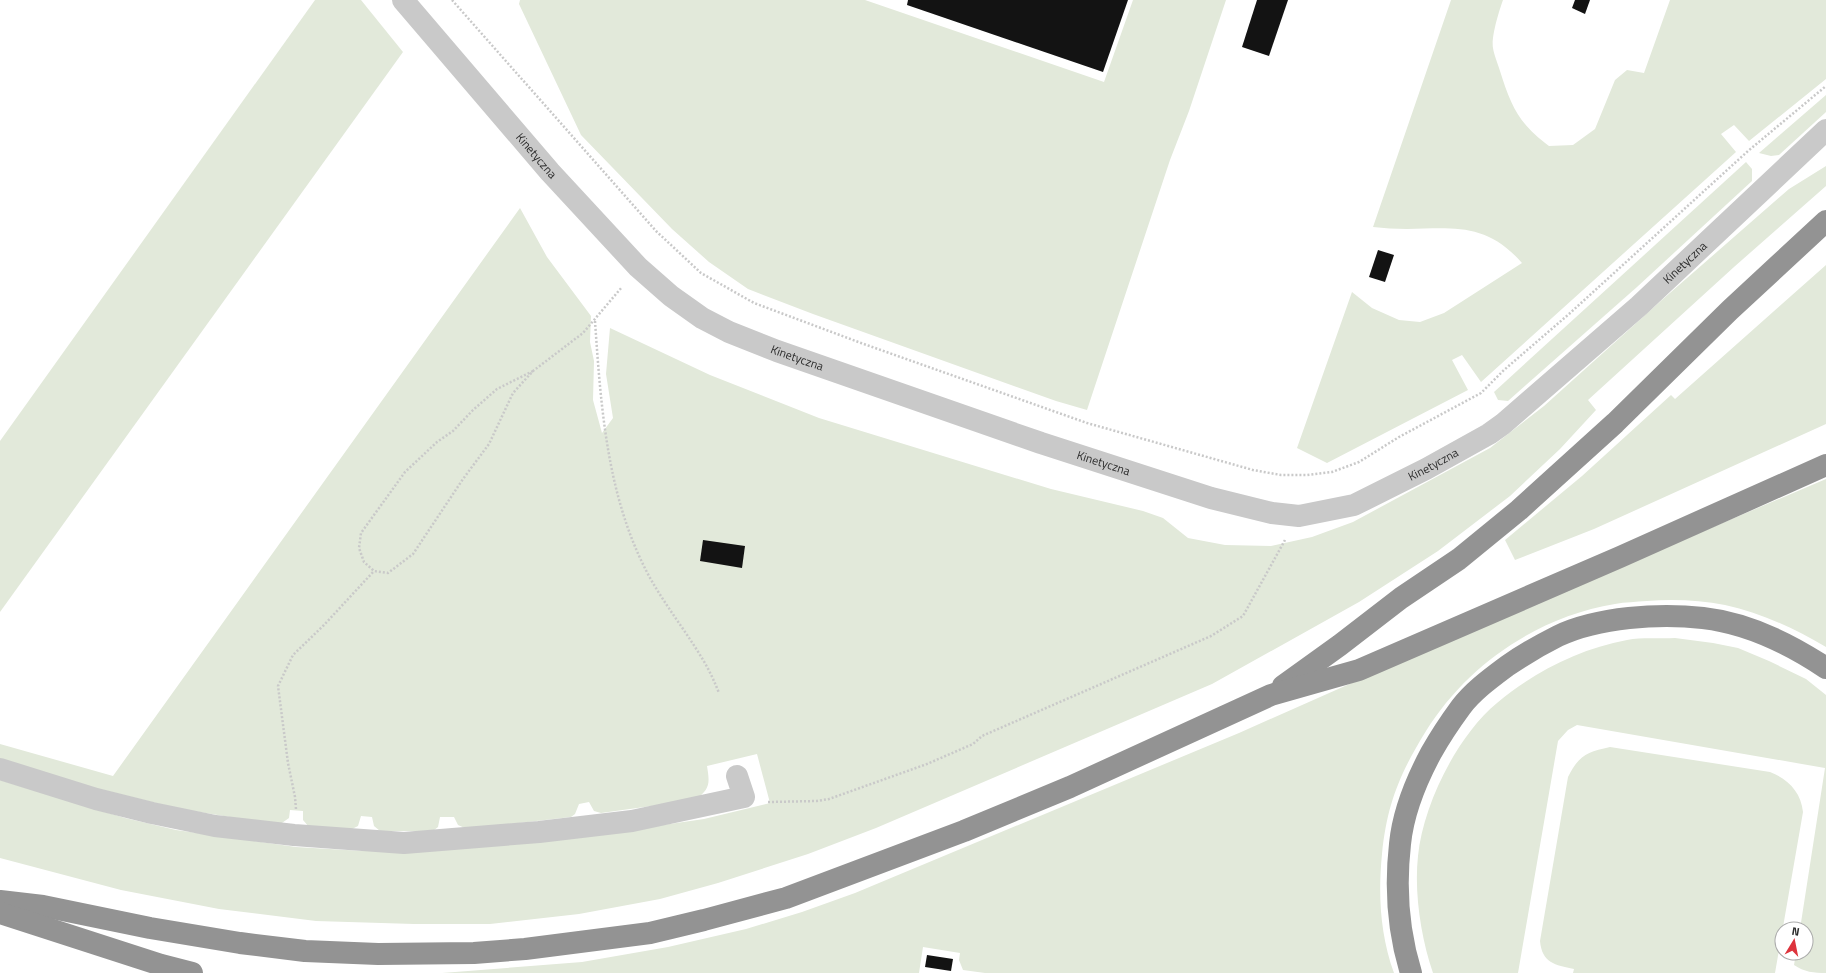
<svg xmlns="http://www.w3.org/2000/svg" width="1826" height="973" viewBox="0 0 1826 973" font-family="'Titillium Web',sans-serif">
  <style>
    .green { fill: #e2e9da }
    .building { fill: #131313 }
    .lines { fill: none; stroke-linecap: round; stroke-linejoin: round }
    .path { stroke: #c9c9c9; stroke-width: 2.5; stroke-dasharray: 2 2; stroke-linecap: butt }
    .minor { stroke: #c9c9c9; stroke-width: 22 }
    .highway { stroke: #939393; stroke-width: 22 }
    .labels { text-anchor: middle; stroke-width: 4; stroke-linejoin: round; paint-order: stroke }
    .street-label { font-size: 12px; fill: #2c2c2c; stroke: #fff }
  </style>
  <rect width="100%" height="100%" fill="#fff"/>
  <!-- green -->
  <g class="green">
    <path d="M 315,0 L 361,0 L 403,52 L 0,612 L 0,441 Z"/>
    <path d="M 520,0 L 865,0 L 1104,82 L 1133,0 L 1226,0 L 1189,111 L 1170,160 L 1087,410 L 1056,401 L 813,314 L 748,289 L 709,262 L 672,229 L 581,135 L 519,4 Z"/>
    <path d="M 1451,0 L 1503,0 C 1499,11 1491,37 1493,48 C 1494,55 1498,64 1500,71 C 1511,106 1519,124 1549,146 L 1573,145 L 1595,129 L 1615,80 L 1627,70 L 1644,73 L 1670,0 L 1826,0 L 1826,79 L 1749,141 L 1734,125 L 1721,134 L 1736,152 L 1481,382 L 1462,355 L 1452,360 L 1468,390 L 1327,463 L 1297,448 L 1352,292 L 1372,308 L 1399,320 L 1420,322 L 1444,313 L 1522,263 C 1487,223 1455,228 1407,229 C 1395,229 1384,228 1373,227 Z"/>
    <path d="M 1826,95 L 1826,112 L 1779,155 L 1771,156 L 1759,153 Z"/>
    <path d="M 1746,162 L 1752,169 L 1752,181 L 1637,287 L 1508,401 L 1498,400 L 1494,392 Z"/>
    <path d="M 1826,166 L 1826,186 L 1734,267 L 1588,400 L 1596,410 L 1560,449 L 1510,496 L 1438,551 L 1359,602 L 1212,684 L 876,828 L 808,854 L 718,883 L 660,899 L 579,914 L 490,924 L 414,924 L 316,921 L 219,909 L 121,890 L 0,858 L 0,780 L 125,818 L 176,830 L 296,847 L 363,851 L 453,849 L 642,828 L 704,819 L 770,803 L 757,754 L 707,766 C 710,784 710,789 695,800 L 601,813 L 594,811 L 589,802 L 579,804 L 575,814 L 571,817 L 467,829 L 458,825 L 454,817 L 440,817 L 438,827 L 433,831 L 380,831 L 374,826 L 372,817 L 361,816 L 358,826 L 352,829 L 309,827 L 303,820 L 303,811 L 290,810 L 289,818 L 279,825 L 181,809 L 109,792 L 0,760 L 0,744 L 113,776 L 520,208 L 547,257 L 591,316 L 590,342 L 594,361 L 593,400 L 602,433 L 613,418 L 606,374 L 610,328 L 710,375 L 819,418 L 1051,489 L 1143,511 L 1163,518 L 1188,538 L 1225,545 L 1271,546 L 1312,537 L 1353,522 L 1490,448 L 1544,406 L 1663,299 L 1789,189 Z"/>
    <path d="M 1826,265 L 1826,424 L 1594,529 L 1515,560 L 1505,540 L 1582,476 L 1671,395 L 1675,399 Z"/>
    <path d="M 1826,479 L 1826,647 C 1794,628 1761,613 1725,605 C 1700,600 1672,599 1647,601 C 1636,602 1625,602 1615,604 C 1537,617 1467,665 1426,731 C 1400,773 1387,804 1382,854 C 1378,894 1380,934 1394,973 L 985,973 L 963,970 L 959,960 L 960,953 L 923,947 L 919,973 L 442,973 L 582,962 L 668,947 L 746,929 L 802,912 L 855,893 L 1239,733 L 1487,623 Z"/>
    <path d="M 1675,638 L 1713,643 L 1738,648 L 1769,661 L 1806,679 L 1826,695 L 1826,973 C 1814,973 1804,972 1794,965 L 1796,953 L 1806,953 L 1806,929 L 1800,929 L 1825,768 L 1577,725 L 1568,730 L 1558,741 L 1518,973 L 1433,973 C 1421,938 1414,893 1418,856 C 1423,805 1457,736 1497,703 C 1534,672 1579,649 1627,640 C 1642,637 1660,639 1675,638 Z"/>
    <path d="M 1610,747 L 1770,772 C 1788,779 1801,792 1803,812 L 1775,973 L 1573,973 L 1574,969 C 1555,965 1542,963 1540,941 L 1568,777 C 1579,755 1587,752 1610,747 Z"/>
  </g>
  <!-- building -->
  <g class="building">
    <path d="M 908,0 L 1128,0 L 1103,72 L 907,5 Z"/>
    <path d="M 1257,0 L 1288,0 L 1269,56 L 1242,47 Z"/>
    <path d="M 1575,0 L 1590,0 L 1585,14 L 1572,8 Z"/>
    <path d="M 1378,250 L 1394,255 L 1385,282 L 1369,277 Z"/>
    <path d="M 703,540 L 745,546 L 742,568 L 700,561 Z"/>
    <path d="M 927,955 L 953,959 L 951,971 L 925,967 Z"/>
  </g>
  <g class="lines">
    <!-- path -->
    <g class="path">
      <path d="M 452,0 L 656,231 L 701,273 L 754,303 L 861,343 L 1087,423 L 1253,470 L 1281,475 L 1307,475 L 1332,472 L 1359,462 L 1399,437 L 1481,393 L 1504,370 L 1569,314 L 1748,151 L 1826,86"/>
      <path d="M 595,321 C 601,408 607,498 649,576 C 666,607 689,635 706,665 C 711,674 715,683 719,693"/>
      <path d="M 533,371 L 497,389 L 473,410 L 453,431 L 437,442 L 405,472 L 361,533 L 359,548 L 364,562 L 374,571 L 388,573 L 413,554 L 463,479 L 489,444 L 513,393 L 533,371 L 583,333 L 622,287"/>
      <path d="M 768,802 L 817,801 L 829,799 L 927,764 L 973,744 L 982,736 L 1211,636 L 1243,616 L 1285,540"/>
      <path d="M 296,809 L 295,797 L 288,763 L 278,686 L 293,655 L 324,625 L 374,571"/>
    </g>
    <!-- minor -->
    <g class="minor">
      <path id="s1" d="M 403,0 L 550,172 L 638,267 L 671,296 L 702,318 L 729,332 L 777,351 L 1041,443 L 1211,498 L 1272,513 L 1299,516 L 1354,505 L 1426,469 L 1489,434 L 1503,424 L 1639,306 L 1826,130"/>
      <path d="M 0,769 L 96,799 L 152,813 L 215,826 L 294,835 L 404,843 L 539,832 L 632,821 L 744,797 L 737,776"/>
    </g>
    <!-- highway -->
    <g class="highway">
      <path d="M 1283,686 L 1340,645 L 1401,598 L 1459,559 L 1519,510 L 1615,423 L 1730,310 L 1826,221"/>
      <path d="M 0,901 L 43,906 L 150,928 L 240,943 L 305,951 L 378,954 L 474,953 L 525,949 L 650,933 L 704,920 L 786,898 L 964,831 L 1070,787 L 1271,695 L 1359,670 L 1620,557 L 1826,465"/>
      <path d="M 0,913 L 161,965 L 192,973"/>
      <path d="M 1411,973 C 1398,931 1395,888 1400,844 C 1403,813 1416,781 1431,753 C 1440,737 1450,722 1461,707 C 1473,691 1491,678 1507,666 C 1523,655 1540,645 1558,636 C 1598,617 1659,613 1703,618 C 1747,623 1790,644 1826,668"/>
    </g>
  </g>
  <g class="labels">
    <!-- street labels -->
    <g class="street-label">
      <text dy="4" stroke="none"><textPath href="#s1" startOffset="205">Kinetyczna</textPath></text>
      <text dy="4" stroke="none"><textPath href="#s1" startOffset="1537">Kinetyczna</textPath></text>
      <text dy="4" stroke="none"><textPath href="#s1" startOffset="541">Kinetyczna</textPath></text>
      <text dy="4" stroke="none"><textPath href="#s1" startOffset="865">Kinetyczna</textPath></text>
      <text dy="4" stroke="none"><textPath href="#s1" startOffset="1213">Kinetyczna</textPath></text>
    </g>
  </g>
  <!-- north arrow -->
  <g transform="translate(1794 941) rotate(10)"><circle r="19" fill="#ffffff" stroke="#ababab"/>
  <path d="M0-3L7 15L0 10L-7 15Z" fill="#dd343d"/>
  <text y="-6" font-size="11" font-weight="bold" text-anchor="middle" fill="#2c2c2c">N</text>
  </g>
</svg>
